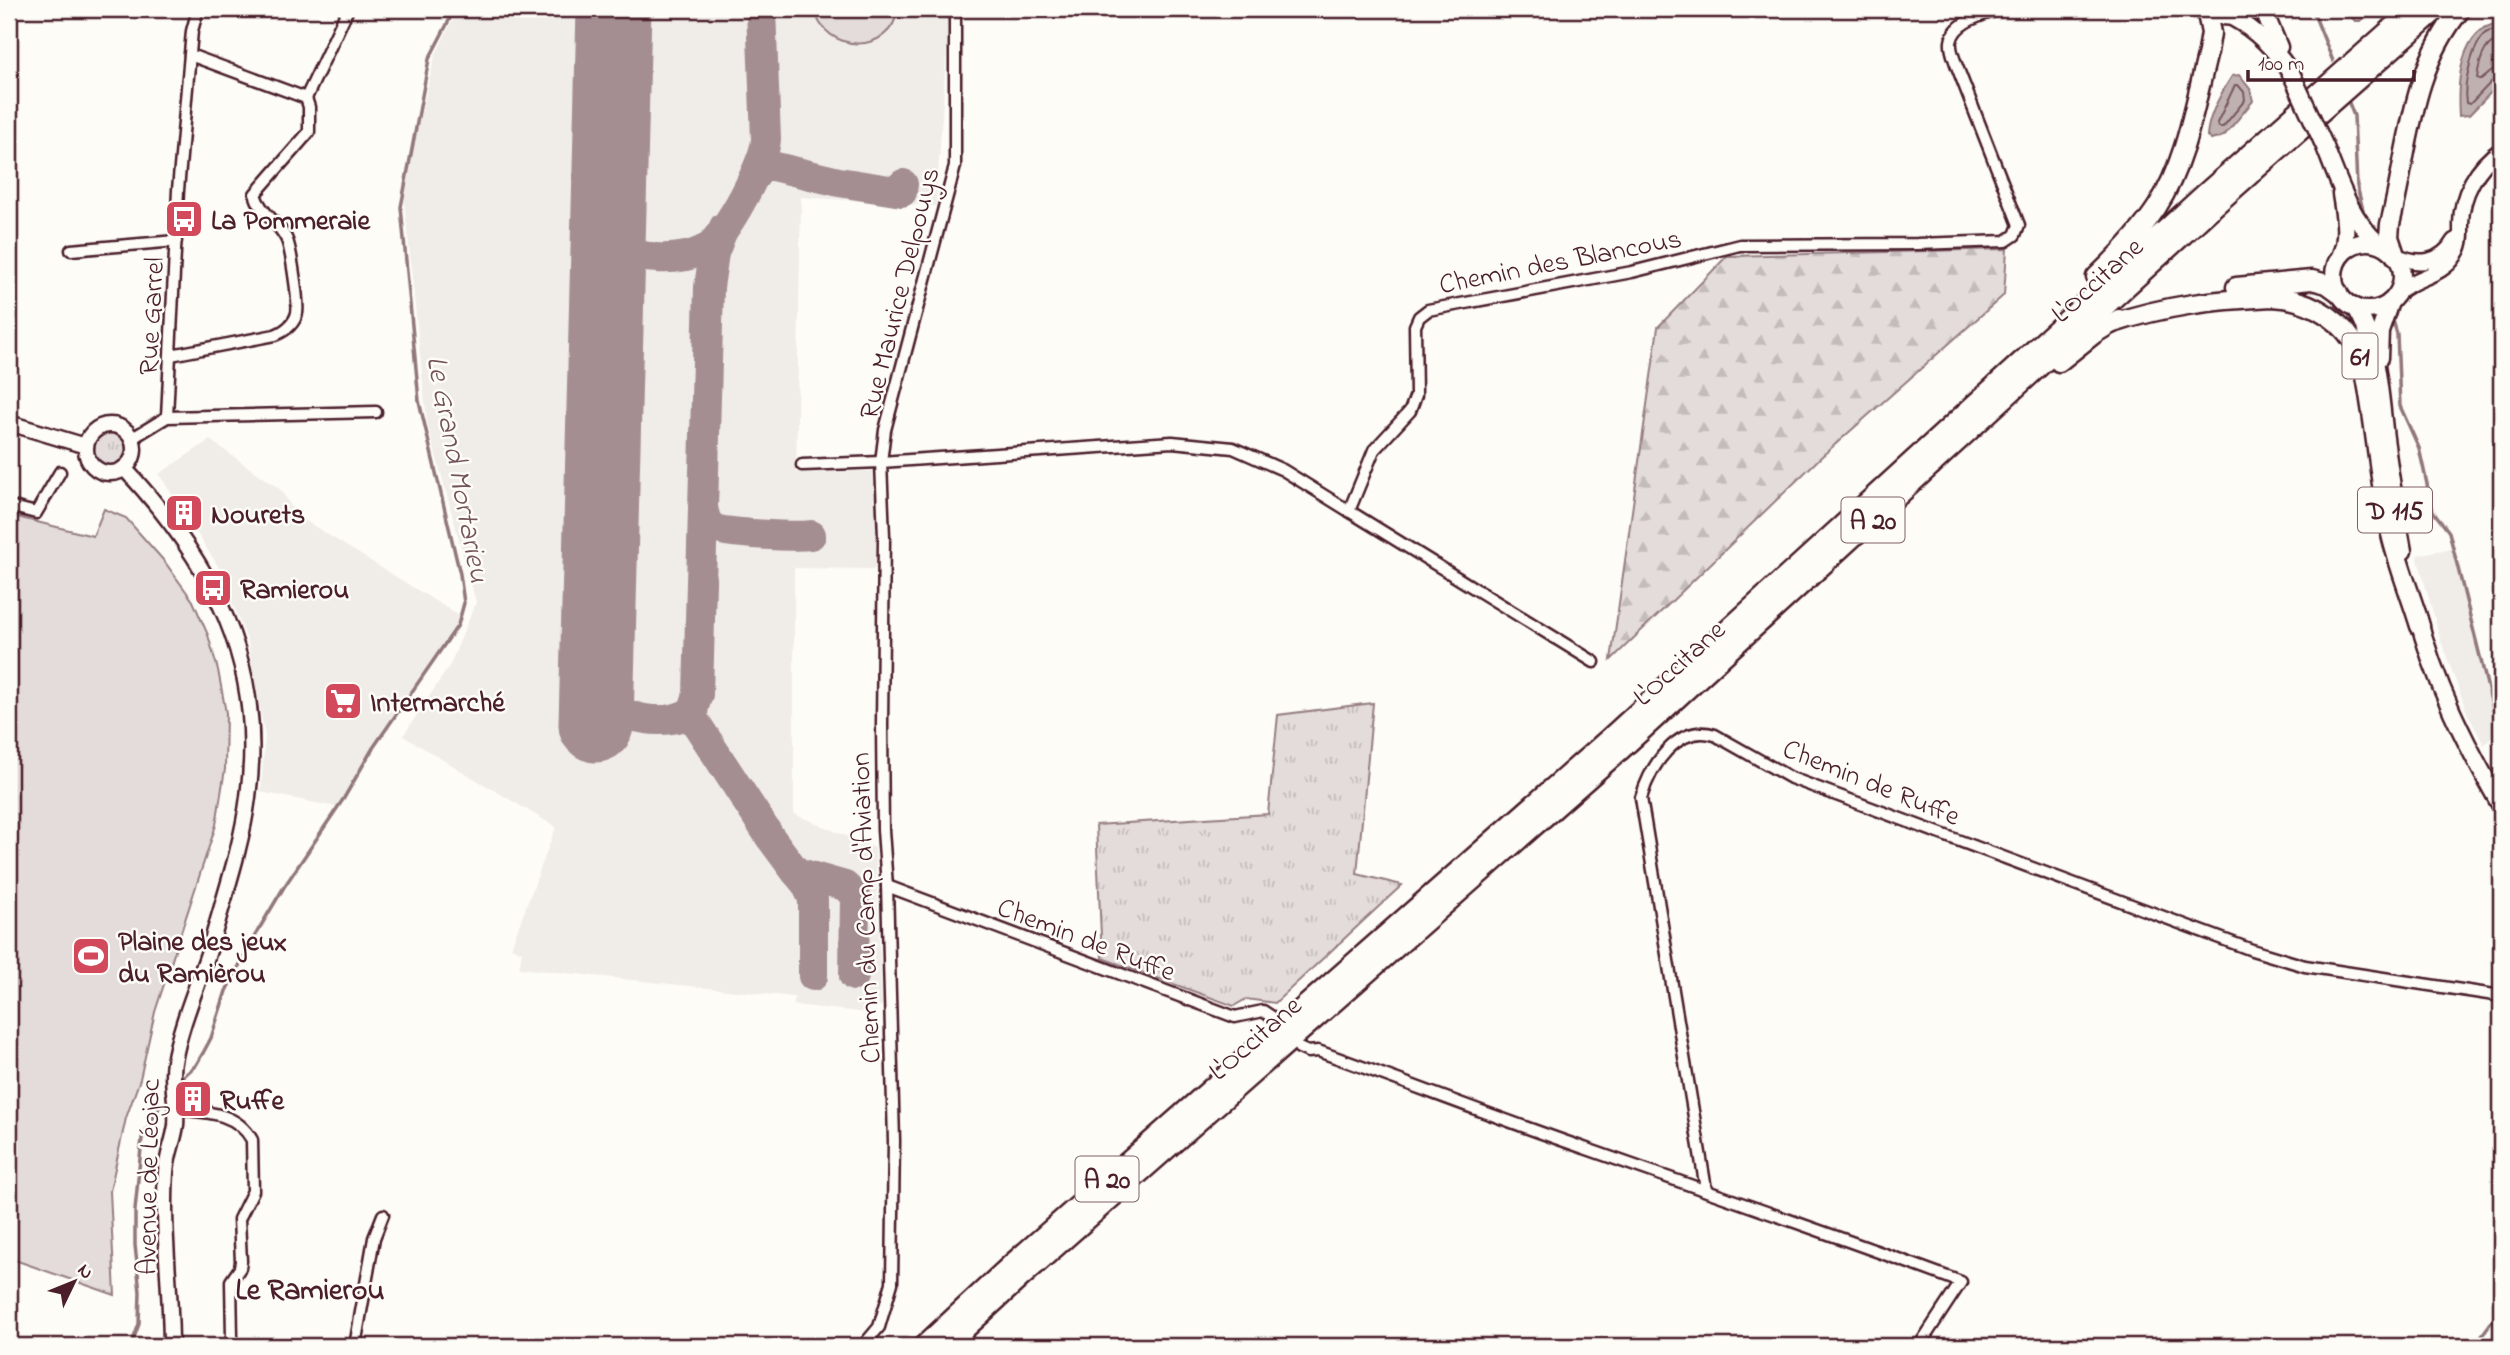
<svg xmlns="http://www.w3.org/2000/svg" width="2510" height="1355" viewBox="0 0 2510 1355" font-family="'Indie Flower',sans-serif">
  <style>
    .built { fill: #f0ece8 }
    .grass { fill: url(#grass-tufts); stroke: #967e82; stroke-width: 2 }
    .forest { fill: url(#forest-firs); stroke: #967e82; stroke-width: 2 }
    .garden { fill: #e3dcda; stroke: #967e82; stroke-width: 2 }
    .water { fill: #c0b1b1; stroke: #91777b; stroke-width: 2 }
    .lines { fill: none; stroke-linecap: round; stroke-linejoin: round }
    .shore { stroke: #795961; stroke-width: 2 }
    .stream { stroke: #91777b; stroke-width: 3.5 }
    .taxiway { stroke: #a48e91; stroke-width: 30 }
    .runway { stroke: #a48e91; stroke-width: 75 }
    .minor-casing { stroke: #4a1f2b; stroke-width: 15 }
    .secondary-casing { stroke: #4a1f2b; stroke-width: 19 }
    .primary-casing { stroke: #4a1f2b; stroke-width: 21 }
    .motorway-casing { stroke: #4a1f2b; stroke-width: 23 }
    .minor { stroke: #fdfcf7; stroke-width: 10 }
    .secondary { stroke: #fdfcf7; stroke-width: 14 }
    .primary { stroke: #fdfcf7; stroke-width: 16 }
    .motorway { stroke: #fdfcf7; stroke-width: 18 }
    .primary-bridge-casing { stroke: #4a1f2b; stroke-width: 21; stroke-linecap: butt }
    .primary-bridge { stroke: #fdfcf7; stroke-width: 16 }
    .labels { text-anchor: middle; stroke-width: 5; stroke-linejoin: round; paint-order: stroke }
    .shield { fill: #fdfcf7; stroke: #806168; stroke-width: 2 }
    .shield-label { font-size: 26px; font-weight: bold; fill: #4a1f2b }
    .poi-label { font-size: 28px; font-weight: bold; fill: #4a1f2b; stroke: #fdfcf7; text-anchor: start }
    .street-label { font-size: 28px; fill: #4a1f2b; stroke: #fdfcf7 }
    .water-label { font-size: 30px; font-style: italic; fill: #73525a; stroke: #fdfcf7 }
    .neighbourhood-label { font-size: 30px; font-weight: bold; fill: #4a1f2b; stroke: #fdfcf7 }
  </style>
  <defs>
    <pattern id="grass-tufts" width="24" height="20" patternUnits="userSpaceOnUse" patternTransform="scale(1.75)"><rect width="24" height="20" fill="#e3dcda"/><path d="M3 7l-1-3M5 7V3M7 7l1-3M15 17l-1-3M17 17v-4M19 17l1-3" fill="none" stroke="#c4bcbb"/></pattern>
    <pattern id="forest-firs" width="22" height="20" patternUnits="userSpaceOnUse" patternTransform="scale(1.75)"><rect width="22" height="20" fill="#e3dcda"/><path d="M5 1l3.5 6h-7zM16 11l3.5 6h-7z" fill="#c4bcbb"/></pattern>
  </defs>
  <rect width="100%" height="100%" fill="#fdfcf7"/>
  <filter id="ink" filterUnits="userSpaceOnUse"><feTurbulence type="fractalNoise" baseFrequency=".0143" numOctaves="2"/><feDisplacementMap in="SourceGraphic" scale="14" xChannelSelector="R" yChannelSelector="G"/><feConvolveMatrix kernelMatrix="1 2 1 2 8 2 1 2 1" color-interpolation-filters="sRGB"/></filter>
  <g filter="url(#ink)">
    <!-- built -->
    <g class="built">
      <path d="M 458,9 L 949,9 L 936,206 L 801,197 L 796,472 L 876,471 L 876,569 L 794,568 L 794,814 L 875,848 L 882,1006 L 868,1005 L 868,1013 L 794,1005 L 794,997 L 519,968 L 522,952 L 511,947 L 556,827 L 403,736 L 450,665 L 476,602 L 427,422 L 403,188 L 435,56 Z"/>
      <path d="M 210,440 L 281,490 L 296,515 L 461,617 L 337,807 L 261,792 L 265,736 L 248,642 L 218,566 L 159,474 Z"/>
      <path d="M 2453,548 L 2498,730 L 2484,745 L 2467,712 L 2441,641 L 2417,555 Z"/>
    </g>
    <!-- grass -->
    <g class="grass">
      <circle cx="110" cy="449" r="18"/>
      <path d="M 1373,703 L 1357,874 L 1402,885 L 1275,1003 L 1246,999 L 1234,1006 L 1102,958 L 1096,825 L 1268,814 L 1278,715 Z"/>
    </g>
    <!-- forest -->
    <path class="forest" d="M 2007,249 L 2004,295 L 1821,457 L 1611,660 L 1658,327 L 1727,256 Z"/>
    <!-- garden -->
    <g class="garden">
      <path d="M 814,9 L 898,9 C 891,56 825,54 814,9 Z"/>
      <path d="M 104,509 L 126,518 L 164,561 L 193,601 L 208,635 L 218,670 L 226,713 L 225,769 L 216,825 L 155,1012 L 140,1079 L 126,1118 L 110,1191 L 115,1295 L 9,1258 L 9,515 L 93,536 Z"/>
    </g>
    <!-- water -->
    <g class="water">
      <path d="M 2344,9 L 2376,9 L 2360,21 L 2355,21 Z"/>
      <path d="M 2500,23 L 2501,82 L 2469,115 L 2459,116 C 2457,84 2459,28 2500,23 Z"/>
      <path d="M 2239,75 L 2250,89 L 2253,101 L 2224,136 L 2211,140 L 2207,136 C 2208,116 2221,93 2232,76 Z"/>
    </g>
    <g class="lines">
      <!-- shore -->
      <g class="shore">
        <path d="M 2501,30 C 2498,30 2494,30 2490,31 C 2472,39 2463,86 2466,103 L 2470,104 L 2494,79 L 2501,78"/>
        <path d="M 2501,39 C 2484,41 2479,62 2477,78 L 2481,80 L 2492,71 L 2501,69"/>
        <path d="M 2235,85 L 2238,85 L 2244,92 L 2245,100 L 2223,127 L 2219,127 L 2217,123 Z"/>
      </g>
      <!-- stream -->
      <g class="stream">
        <path d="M 2312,9 L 2333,61"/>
        <path d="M 2349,103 L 2354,116 L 2357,186 L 2365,218"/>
        <path d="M 2392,317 L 2397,334 L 2400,406 L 2419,448 L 2433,511 L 2449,532 L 2501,741"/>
        <path d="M 183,1077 L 196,1065 L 203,1053 L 211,1038 L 226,991 L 253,939 L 284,887 L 344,798 L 373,748 L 458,625 L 464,603 L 460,574 L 419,401 L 401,207 L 429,59 L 455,9"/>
        <path d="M 131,1346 L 139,1324 L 140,1292 L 135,1245 L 135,1210 L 142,1138 L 160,1106"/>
        <path d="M 2474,1346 L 2501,1309"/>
      </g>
      <!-- taxiway -->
      <g class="taxiway">
        <path d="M 755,176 L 761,168 L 768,165 L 839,182 L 902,192 L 903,184"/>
        <path d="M 610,177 C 610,194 607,216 611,232 C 621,264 685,264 708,247 C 727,233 765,163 766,139 L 761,9"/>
        <path d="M 607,296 C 618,275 624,257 651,257"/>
        <path d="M 703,508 C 705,516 706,524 714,528 C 724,534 796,537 811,535"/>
        <path d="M 598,641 C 599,658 596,679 604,695 C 617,721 672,728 693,710 L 698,694 L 709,287 L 714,253 L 724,227"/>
        <path d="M 693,710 L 694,720 L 770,837 L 796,872 L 845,886 L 855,896 L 854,976"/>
        <path d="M 796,872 L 806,884 L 813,899 L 813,976"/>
      </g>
      <!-- runway -->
      <path class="runway" d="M 596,725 L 614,9"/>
      <defs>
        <g id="minor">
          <path d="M 190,55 L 306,98 L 348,9"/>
          <path d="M 71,250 L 176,241"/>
          <path d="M 171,355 L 275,335 C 285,331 294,325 297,313 C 299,303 291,247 286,238 C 277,221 260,212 255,194 L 309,132 L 309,107 L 306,98"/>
          <path d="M 167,417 L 178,190 L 192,31 L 198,9"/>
          <path d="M 131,439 L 167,417 L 376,412"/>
          <path d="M 802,465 L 881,462 L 1172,442 L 1233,448 L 1283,470 L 1349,511 L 1374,450 L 1410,411 L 1416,395 L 1415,326 L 1419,317 L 1428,310 L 1632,272 L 1740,245 L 1917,244 L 2006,241 L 2015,235 L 2019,225 L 1956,64 C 1954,58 1950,49 1951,42 C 1954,21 1984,15 2000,9"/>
          <path d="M 9,506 L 36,513 L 60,472"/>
          <path d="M 1349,511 L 1594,662"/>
          <path d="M 887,886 L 1235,1017 L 1263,1011 L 1272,1017"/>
          <path d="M 1299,1048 L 1308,1052 L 1318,1051 C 1408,1083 1497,1118 1587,1149 C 1712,1193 1837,1236 1961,1282 L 1919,1346"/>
          <path d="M 175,1109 C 204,1112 236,1111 252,1140 L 253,1191 L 239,1219 L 241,1261 L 240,1268 L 231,1281 L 232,1338 L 229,1346"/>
          <path d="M 1706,1189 L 1641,798 C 1650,767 1677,723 1715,735 L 1791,778 L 2252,950 L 2305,966 L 2501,996"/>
          <path d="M 355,1346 L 374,1238 L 383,1215"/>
          <path d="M 863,1346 L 879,1327 L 892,1283 L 894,1141 L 887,886 L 883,830 L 882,724 L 884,537 L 881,462 L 885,430 L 955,166 L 955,9"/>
        </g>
        <g id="secondary">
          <path d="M 2395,255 C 2418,266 2441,264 2454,241"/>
          <path d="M 2397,293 C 2415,276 2442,277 2455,255 C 2462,244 2461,236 2461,224 C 2461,195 2477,166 2501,150"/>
          <path d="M 9,423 L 86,446"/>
          <circle cx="110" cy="449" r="24"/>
          <path d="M 124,468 C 213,563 266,664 248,797 C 242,845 225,894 212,941 C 200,981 181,1021 174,1062 C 170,1083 178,1104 176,1125 C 174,1141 167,1155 166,1172 C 162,1230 171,1288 171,1346"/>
        </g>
        <g id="primary">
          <path d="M 2207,9 C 2222,20 2237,18 2252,9"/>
          <path d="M 2263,9 L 2279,47"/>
          <path d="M 2232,17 C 2258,31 2276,50 2292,75"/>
          <path d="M 2325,147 C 2338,180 2351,220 2378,243"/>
          <path d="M 2341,194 C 2344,214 2349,236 2341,254"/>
          <circle cx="2368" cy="276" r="34"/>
          <path d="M 2355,307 C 2378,341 2380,399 2385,438 C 2390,476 2396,513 2403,551"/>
          <path d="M 2379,358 L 2380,331 L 2390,302"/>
          <path d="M 2417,613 C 2434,682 2466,745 2501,806"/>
        </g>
        <g id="motorway">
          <path d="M 2395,255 L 2389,237 L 2390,224 C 2409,150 2410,70 2461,9"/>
          <path d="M 2096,277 C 2118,256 2140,233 2157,207 C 2186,162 2195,103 2208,52 L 2211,33 L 2206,9"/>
          <path d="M 2236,287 L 2312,280 L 2327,284 L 2338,292"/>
          <path d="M 2110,324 C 2168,305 2212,300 2272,297 C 2304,298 2335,314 2353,341 C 2366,362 2368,390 2372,413 C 2378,453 2382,495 2391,534 C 2398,565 2411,596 2420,626"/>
          <path d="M 2059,362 L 2094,334 L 2119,319"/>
          <path d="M 923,1346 L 1010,1265 L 1610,737 L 2204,194 L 2413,9"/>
          <path d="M 947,1346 L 1022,1277 L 1621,750 L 2215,206 L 2438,9"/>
        </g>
      </defs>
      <!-- minor casing -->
      <use href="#minor" class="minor-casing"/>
      <!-- secondary casing -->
      <use href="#secondary" class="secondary-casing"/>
      <!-- primary casing -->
      <use href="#primary" class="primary-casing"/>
      <!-- motorway casing -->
      <use href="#motorway" class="motorway-casing"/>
      <!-- minor -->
      <use href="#minor" class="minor"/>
      <!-- secondary -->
      <use href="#secondary" class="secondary"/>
      <!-- primary -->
      <use href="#primary" class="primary"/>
      <!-- motorway -->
      <use href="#motorway" class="motorway"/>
      <defs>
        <path id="primary-bridge" d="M 2292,75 L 2325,147"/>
      </defs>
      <!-- primary-bridge casing -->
      <use href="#primary-bridge" class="primary-bridge-casing"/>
      <!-- primary-bridge -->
      <use href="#primary-bridge" class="primary-bridge"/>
    </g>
  </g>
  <!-- icons -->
  <defs>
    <symbol id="bus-square" viewBox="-11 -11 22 22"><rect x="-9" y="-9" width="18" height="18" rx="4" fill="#d1495b" stroke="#fdfcf7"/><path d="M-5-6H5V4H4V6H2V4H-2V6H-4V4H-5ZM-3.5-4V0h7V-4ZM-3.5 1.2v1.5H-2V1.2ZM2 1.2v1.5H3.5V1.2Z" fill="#fff"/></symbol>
    <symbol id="building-square" viewBox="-11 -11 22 22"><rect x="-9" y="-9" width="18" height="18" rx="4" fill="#d1495b" stroke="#fdfcf7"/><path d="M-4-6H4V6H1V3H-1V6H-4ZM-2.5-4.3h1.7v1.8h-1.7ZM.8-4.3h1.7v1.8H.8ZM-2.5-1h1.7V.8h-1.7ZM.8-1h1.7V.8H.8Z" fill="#fff"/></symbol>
    <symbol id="supermarket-square" viewBox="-11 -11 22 22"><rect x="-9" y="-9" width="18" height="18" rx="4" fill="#d1495b" stroke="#fdfcf7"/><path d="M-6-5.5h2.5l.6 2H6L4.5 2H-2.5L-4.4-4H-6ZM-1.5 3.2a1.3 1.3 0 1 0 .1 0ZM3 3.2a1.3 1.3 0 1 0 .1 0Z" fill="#fff"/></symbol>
    <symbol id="stadium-square" viewBox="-11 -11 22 22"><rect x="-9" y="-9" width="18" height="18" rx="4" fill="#d1495b" stroke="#fdfcf7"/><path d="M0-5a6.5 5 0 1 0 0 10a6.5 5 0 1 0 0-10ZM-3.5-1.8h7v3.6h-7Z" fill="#fff"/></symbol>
  </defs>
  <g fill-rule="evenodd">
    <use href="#bus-square" x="162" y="197" width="44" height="44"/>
    <use href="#building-square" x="162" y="491" width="44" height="44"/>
    <use href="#bus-square" x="191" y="566" width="44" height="44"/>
    <use href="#supermarket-square" x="321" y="679" width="44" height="44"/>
    <use href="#stadium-square" x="69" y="934" width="44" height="44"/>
    <use href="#building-square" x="171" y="1077" width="44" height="44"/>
  </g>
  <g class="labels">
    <!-- shield labels -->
    <g class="shield">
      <rect x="2342.5" y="333.5" width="35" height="45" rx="5"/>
      <rect x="2358" y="487.5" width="74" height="45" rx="5"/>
      <rect x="1841.5" y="497.5" width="63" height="45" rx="5"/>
      <rect x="1075.5" y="1156.5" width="63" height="45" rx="5"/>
    </g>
    <g class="shield-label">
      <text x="2360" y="365">61</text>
      <text x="2395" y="519">D 115</text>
      <text x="1873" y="529">A 20</text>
      <text x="1107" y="1188">A 20</text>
    </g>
    <!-- poi labels -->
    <g class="poi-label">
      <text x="211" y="229">La Pommeraie</text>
      <text x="211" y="523">Nourets</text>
      <text x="240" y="598">Ramierou</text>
      <text x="370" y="711">Intermarché</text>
      <text x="118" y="950">Plaine des jeux<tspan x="118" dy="32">du Ramièrou</tspan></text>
      <text x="220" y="1109">Ruffe</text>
    </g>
    <!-- street labels -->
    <g class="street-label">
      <text transform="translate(1560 260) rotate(-11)" y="10">Chemin des Blancous</text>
      <text transform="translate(2096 279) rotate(-42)" y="10">L'Occitane</text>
      <text transform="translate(898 293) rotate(-76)" y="10">Rue Maurice Delpouys</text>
      <text transform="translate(150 316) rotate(-87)" y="10">Rue Garrel</text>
      <text transform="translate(1678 662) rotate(-42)" y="10">L'Occitane</text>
      <text transform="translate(1872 781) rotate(22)" y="10">Chemin de Ruffe</text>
      <text transform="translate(864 908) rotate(-92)" y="10">Chemin du Camp d'Aviation</text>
      <text transform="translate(1087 938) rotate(21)" y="10">Chemin de Ruffe</text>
      <text transform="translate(1254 1037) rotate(-41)" y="10">L'Occitane</text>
      <text transform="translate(147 1177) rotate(-89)" y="10">Avenue de Léojac</text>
    </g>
    <!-- water labels -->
    <g class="water-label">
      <text transform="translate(459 469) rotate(79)" y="10">Le Grand Mortarieu</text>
    </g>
    <!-- neighbourhood labels -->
    <g class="neighbourhood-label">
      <text x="310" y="1299">Le Ramierou</text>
    </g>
  </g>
  <!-- margin -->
  <rect width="2510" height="1355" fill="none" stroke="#fdfcf7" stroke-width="35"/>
  <rect x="18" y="18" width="2475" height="1320" fill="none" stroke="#4a1f2b" stroke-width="2.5" filter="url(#ink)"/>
  <!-- north arrow -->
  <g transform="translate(74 1282) rotate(47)" stroke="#fdfcf7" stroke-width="5" paint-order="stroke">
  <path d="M0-5L12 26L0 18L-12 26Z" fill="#4a1f2b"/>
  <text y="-10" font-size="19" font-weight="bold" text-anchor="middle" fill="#4a1f2b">N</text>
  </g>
  <!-- scale -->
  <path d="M2248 70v10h166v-10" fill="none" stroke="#4a1f2b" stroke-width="3.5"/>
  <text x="2258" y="70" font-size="21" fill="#4a1f2b" stroke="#fdfcf7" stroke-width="5" paint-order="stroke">100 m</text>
</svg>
